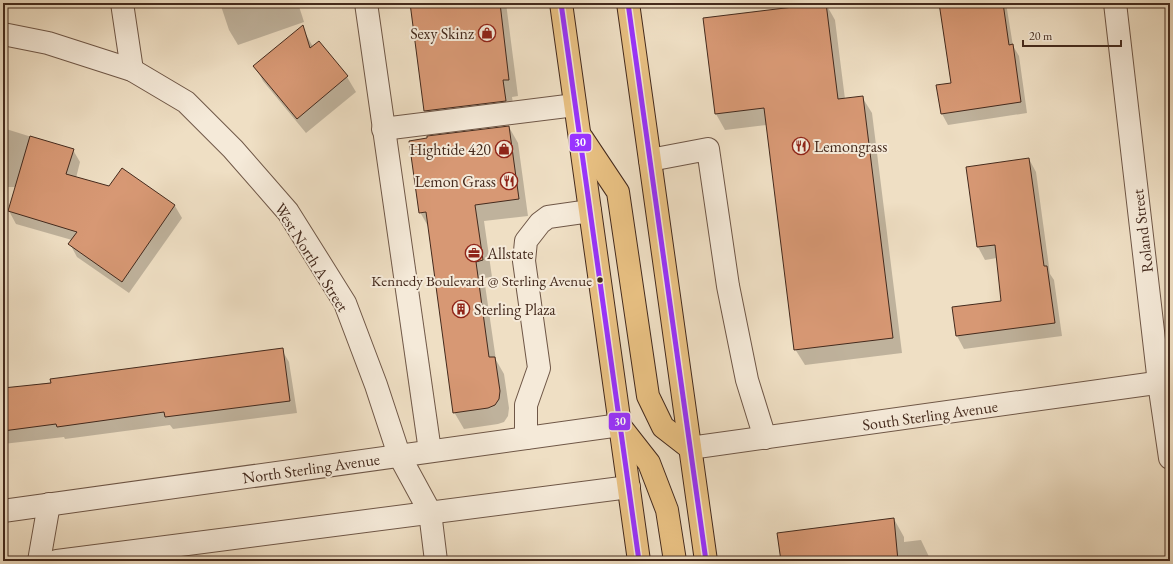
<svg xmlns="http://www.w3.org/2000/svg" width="1173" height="564" viewBox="0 0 1173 564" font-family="'EB Garamond',serif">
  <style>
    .shadow { fill: #0003 }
    .building { fill: #d79874; stroke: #442a1d }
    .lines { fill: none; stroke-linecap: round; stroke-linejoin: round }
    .minor-casing { stroke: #6f5747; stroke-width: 24 }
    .major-casing { stroke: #442a1d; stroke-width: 24 }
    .minor { stroke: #f5ead9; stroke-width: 22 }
    .major { stroke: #e8c082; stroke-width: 22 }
    .bus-1-casing { stroke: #f5ead9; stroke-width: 8 }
    .bus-1 { stroke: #93f; stroke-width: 5 }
    .bus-dot { fill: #442a1d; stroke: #f5ead9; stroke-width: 1.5 }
    .labels { text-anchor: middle; stroke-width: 4; stroke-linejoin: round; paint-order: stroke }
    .bus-label { font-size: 15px; fill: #442a1d; stroke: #f5ead9; text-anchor: end }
    .poi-label { font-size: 16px; fill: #442a1d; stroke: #f5ead9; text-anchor: end }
    .street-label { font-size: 16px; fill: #442a1d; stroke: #f5ead9 }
    .line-badge { stroke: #f5ead9; stroke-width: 1.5 }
    .badge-label { font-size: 11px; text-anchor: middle; font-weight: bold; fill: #fff }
  </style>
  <rect width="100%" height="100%" fill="#efdfc4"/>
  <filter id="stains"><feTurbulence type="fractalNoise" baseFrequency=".005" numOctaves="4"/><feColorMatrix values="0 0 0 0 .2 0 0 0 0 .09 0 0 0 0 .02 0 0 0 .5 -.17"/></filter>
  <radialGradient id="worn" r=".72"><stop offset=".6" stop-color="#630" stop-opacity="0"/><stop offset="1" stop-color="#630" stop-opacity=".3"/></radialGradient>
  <!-- shadow -->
  <g class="shadow">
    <path d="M 220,3 L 298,3 L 304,22 L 238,45 L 229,30 Z"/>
    <path d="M 411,3 L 506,3 L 518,96 L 512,97 L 515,117 L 434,127 L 425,111 Z"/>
    <path d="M 940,3 L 1006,3 L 1013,46 L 1019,56 L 1027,113 L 948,125 L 942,114 L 937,86 L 952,84 Z"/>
    <path d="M 826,4 L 835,20 L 845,99 L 862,97 L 872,113 L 902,353 L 805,365 L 795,349 L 767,125 L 725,130 L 716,114 L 704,19 Z"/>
    <path d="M 302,27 L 313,47 L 319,43 L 347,77 L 356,92 L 306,133 L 263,81 L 255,66 Z"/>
    <path d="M 509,127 L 518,143 L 528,216 L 484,221 L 492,277 L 484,278 L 496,360 L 504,374 L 509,408 L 508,416 L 504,422 L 498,424 L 464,429 L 454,412 L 429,228 L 420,212 Z"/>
    <path d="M 3,128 L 73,150 L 80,162 L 76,178 L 175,206 L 182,218 L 129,293 L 77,257 L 70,244 L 72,240 L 16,224 L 9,211 L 16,187 L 3,187 Z"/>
    <path d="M 1029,159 L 1036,172 L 1050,274 L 1054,280 L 1062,336 L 964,349 L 957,336 L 1003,302 L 997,258 L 985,260 L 978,247 Z"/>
    <path d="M 282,350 L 289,362 L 297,413 L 173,429 L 170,425 L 65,439 L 64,437 L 3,444 L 3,389 Z"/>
    <path d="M 894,519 L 904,537 L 904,542 L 921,540 L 931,561 L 782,561 Z"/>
  </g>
  <!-- building -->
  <g class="building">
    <path d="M 410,3 L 500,3 L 509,80 L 503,80 L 506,101 L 424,111 Z"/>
    <path d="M 826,3 L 838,99 L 863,96 L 893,338 L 794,350 L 764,108 L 715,114 L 703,18 Z"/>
    <path d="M 939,3 L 1003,3 L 1009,45 L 1013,44 L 1021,102 L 941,114 L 936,85 L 951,83 Z"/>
    <path d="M 303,25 L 310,48 L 319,41 L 348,76 L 297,119 L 253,66 Z"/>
    <path d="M 509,126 L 519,199 L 475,205 L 483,260 L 476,262 L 489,357 L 495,357 L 500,391 L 499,399 L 495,405 L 488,408 L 453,413 L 426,212 L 419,213 L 409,141 L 427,138 L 427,136 Z"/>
    <path d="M 30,136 L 74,149 L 66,174 L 109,186 L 122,168 L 175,205 L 122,282 L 68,244 L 77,232 L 8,211 Z"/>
    <path d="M 1029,158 L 1044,266 L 1047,266 L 1055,323 L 956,336 L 952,307 L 1001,301 L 995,245 L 977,247 L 966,167 Z"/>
    <path d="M 283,348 L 290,401 L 165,417 L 164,412 L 57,427 L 56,424 L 3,431 L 3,388 L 51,383 L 50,379 Z"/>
    <path d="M 894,518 L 898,561 L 781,561 L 777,533 Z"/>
  </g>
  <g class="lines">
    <defs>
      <g id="minor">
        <path d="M 122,3 L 132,70"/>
        <path d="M 366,3 L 430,451"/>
        <path d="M 1115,3 L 1159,383 L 1170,458"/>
        <path d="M 3,34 L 48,43 L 132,70 L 186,102 L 233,149 L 288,212 L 345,303 L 376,385 L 399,455 L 430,512 L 436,561"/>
        <path d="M 383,129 L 575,105"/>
        <path d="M 650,160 L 708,149 L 728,286 L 747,380 L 765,438"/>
        <path d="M 526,438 L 526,405 L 539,368 L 524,261 L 526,241 L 540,223 L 548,217 L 590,211"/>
        <path d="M 690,448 L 1170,381"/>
        <path d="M 3,511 L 620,425"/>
        <path d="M 39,561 L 49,504"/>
        <path d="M 57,561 L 629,487"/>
      </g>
      <g id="major">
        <path d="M 561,3 L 639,561"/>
        <path d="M 628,3 L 706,561"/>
        <path d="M 582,138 L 618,192 L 648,396 L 663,427 L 690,448"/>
        <path d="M 620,426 L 649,463 L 667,510 L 675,561"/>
      </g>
    </defs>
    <!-- minor casing -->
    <use href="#minor" class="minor-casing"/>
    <!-- major casing -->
    <use href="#major" class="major-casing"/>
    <!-- minor -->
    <use href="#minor" class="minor"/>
    <!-- major -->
    <use href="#major" class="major"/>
    <defs>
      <g id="bus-1">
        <path d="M 561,3 L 639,561"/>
        <path d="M 628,3 L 706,561"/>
      </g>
    </defs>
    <!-- bus-1 casing -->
    <use href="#bus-1" class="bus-1-casing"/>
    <!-- bus-1 -->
    <use href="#bus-1" class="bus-1"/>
  </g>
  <!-- icons -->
  <defs>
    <symbol id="shop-ring" viewBox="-11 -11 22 22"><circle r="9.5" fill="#f5ead9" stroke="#8f2418" stroke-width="1.5"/><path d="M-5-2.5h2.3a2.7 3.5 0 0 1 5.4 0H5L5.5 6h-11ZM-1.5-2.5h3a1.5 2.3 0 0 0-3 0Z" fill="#8f2418"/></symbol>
    <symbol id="restaurant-ring" viewBox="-11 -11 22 22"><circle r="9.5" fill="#f5ead9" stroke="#8f2418" stroke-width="1.5"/><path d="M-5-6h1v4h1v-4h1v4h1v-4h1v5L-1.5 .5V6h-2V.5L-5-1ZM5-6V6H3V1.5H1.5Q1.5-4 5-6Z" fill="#8f2418"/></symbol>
    <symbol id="office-ring" viewBox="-11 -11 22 22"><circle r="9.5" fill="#f5ead9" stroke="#8f2418" stroke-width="1.5"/><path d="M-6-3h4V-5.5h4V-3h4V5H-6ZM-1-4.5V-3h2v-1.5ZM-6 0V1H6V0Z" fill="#8f2418"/></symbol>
    <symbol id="building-ring" viewBox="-11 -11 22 22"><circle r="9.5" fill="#f5ead9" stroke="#8f2418" stroke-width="1.5"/><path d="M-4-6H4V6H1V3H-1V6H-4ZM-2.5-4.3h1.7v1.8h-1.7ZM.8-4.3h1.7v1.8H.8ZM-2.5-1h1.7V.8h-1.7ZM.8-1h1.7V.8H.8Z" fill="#8f2418"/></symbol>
  </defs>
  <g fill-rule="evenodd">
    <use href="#shop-ring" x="477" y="23" width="20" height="20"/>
    <use href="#restaurant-ring" x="791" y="136" width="20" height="20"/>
    <use href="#shop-ring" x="494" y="139" width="20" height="20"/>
    <use href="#restaurant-ring" x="499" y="171" width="20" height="20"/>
    <use href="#office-ring" x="464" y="243" width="20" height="20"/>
    <use href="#building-ring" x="451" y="299" width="20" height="20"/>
  </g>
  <!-- markers -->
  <circle class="bus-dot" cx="600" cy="280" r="3.5"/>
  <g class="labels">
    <!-- bus labels -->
    <g class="bus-label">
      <text x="592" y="286">Kennedy Boulevard @ Sterling Avenue</text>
    </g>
    <!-- poi labels -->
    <g class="poi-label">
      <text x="474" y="39">Sexy Skinz</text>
      <text x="814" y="152" text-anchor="start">Lemongrass</text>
      <text x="491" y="155">Hightide 420</text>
      <text x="496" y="187">Lemon Grass</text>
      <text x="487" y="259" text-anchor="start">Allstate</text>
      <text x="474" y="315" text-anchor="start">Sterling Plaza</text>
    </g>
    <!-- street labels -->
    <g class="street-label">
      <text transform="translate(1142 231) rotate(-97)" y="6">Roland Street</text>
      <text transform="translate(312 257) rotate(58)" y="6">West North A Street</text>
      <text transform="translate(930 415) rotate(-8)" y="6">South Sterling Avenue</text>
      <text transform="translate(311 468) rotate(-8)" y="6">North Sterling Avenue</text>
    </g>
  </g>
  <g class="line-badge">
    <rect x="569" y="133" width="23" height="19" rx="4" fill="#93f"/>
    <rect x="608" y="412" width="23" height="19" rx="4" fill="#93f"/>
  </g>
  <g class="badge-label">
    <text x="580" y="146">30</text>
    <text x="620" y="425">30</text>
  </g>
  <!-- margin -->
  <rect width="1173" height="564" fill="none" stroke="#efdfc4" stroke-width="16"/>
  <rect x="4" y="4" width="1165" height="556" fill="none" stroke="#442a1d" stroke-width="2"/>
  <rect x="8" y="8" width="1157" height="548" fill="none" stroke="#442a1d"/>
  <!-- scale -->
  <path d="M1023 40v6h98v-6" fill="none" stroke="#442a1d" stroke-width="2"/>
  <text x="1029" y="40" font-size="12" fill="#442a1d" stroke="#f5ead9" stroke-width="3" paint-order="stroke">20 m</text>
  <rect width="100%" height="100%" filter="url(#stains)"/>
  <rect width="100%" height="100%" fill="url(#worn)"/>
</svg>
